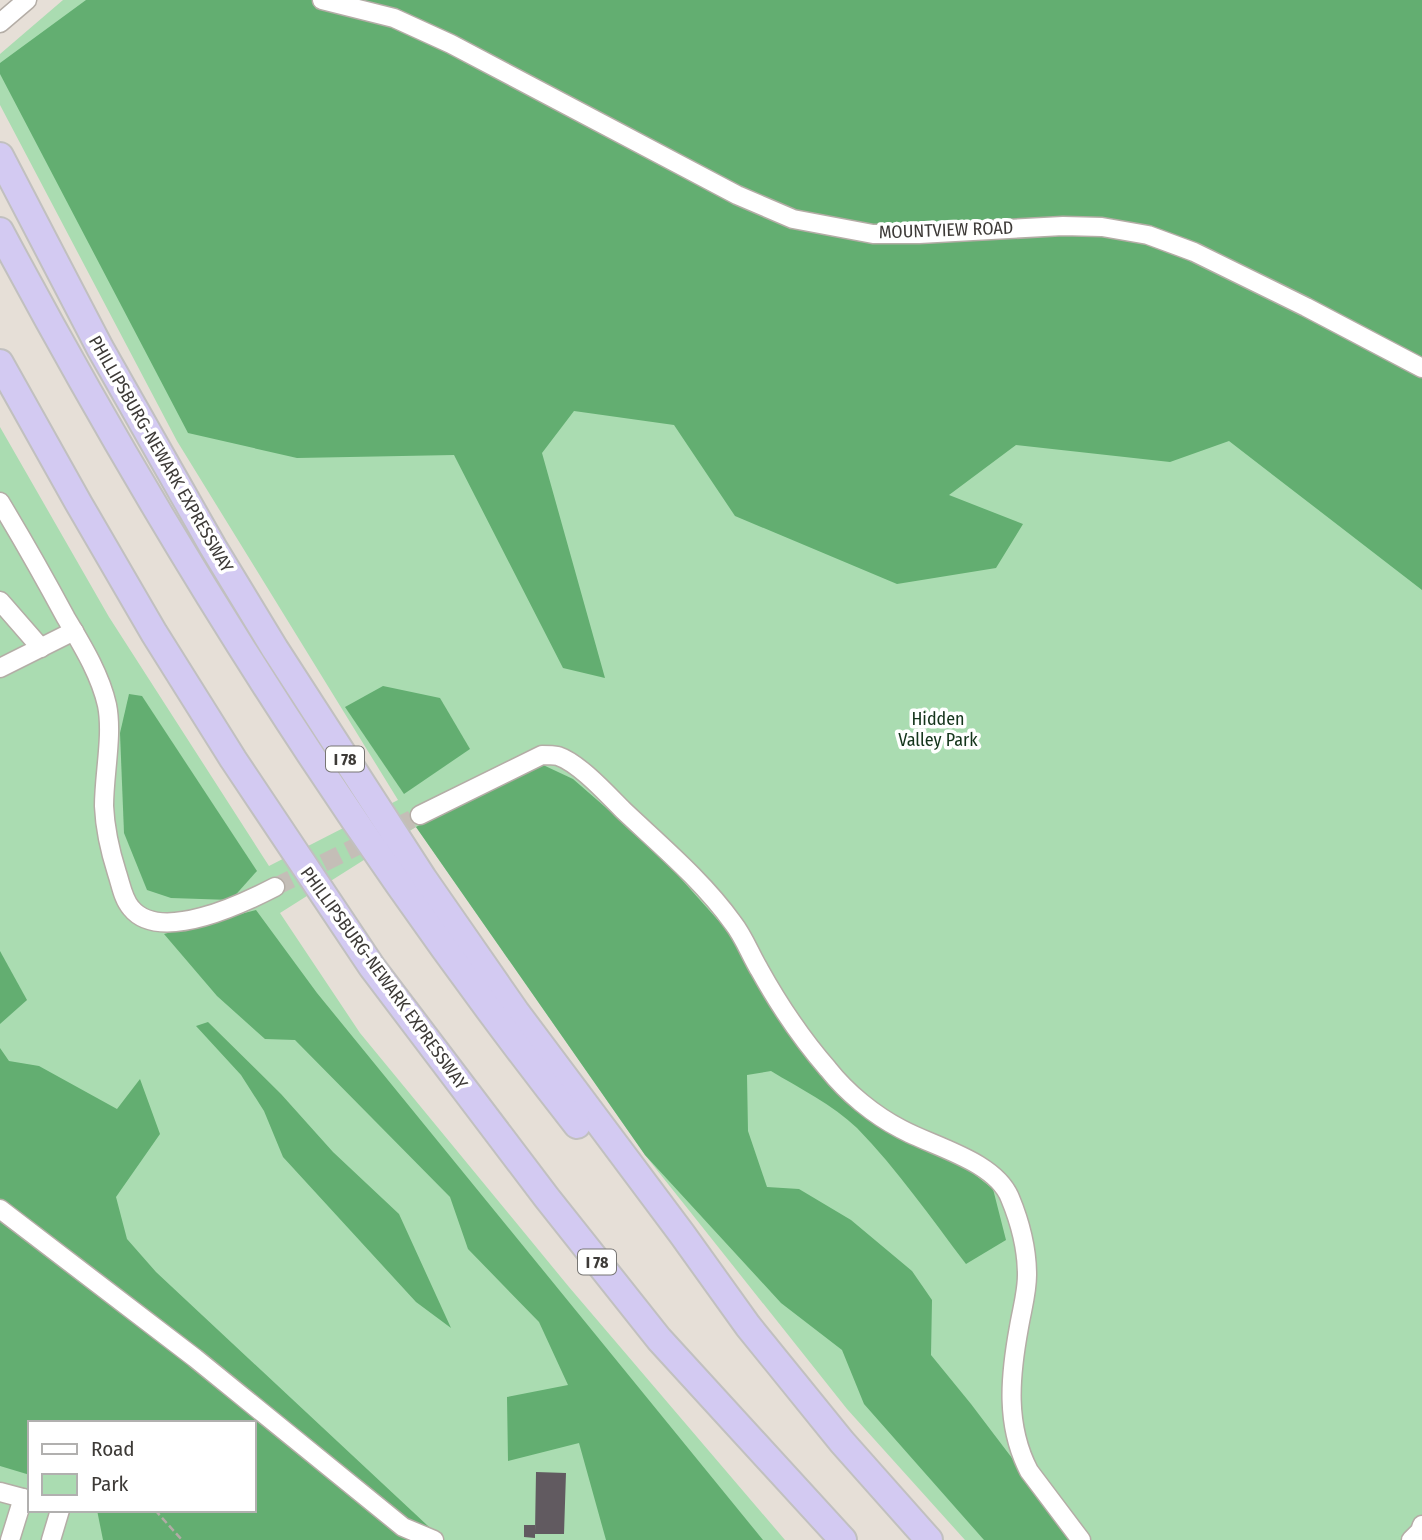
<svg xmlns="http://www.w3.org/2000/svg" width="1422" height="1540" viewBox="0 0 1422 1540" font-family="'Fira Sans Condensed',sans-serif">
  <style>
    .green { fill: #aadcb1; fill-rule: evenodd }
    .forest { fill: #63ae71 }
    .building { fill: #615a60 }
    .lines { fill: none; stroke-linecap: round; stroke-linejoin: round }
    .minor-tunnel { stroke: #c4beb7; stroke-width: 18; stroke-dasharray: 18 9; stroke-linecap: butt }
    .minor-casing { stroke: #b4ada6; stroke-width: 21 }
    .highway-casing { stroke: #c1c0bf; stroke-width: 30 }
    .path { stroke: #b1aba5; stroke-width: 2.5; stroke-dasharray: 7 3.5; stroke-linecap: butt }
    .minor { stroke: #fff; stroke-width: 18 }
    .highway { stroke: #d3caf2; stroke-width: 26 }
    .labels { text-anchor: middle; stroke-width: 7; stroke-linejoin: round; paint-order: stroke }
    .shield { fill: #fff; stroke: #777573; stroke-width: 2 }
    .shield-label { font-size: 16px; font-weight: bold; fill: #3d3a37 }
    .street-label { font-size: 18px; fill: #3d3a37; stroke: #fff }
    .park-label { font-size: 18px; fill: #14341b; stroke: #fff }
  </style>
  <rect width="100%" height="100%" fill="#e6dfd7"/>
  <!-- green -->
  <path class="green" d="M 63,0 L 94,0 L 1422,378 L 1422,1540 L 965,1540 L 847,1409 L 645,1155 L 416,827 L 280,913 L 360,1033 L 569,1287 L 785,1540 L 0,1540 L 0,427 L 109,617 L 269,866 L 398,800 L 177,441 L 0,105 L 0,54 ZM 30,1423 L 254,1423 L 254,1510 L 30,1510 Z"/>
  <!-- forest -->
  <g class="forest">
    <path d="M 86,0 L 1422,0 L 1422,590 L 1229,441 L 1170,462 L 1016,445 L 949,495 L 1023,524 L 996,568 L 897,584 L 735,516 L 674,425 L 574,411 L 542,453 L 605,678 L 563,668 L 454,455 L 297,458 L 188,433 L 0,74 L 0,63 Z"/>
    <path d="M 383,686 L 440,698 L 470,749 L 404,794 L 345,707 Z"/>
    <path d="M 129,694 L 142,696 L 257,871 L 231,900 L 171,898 L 147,890 L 124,833 L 120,733 Z"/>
    <path d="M 541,764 L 573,779 L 658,853 L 725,928 L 794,1041 L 824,1076 L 965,1167 L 993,1189 L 1006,1240 L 966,1264 C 931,1218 897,1169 857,1128 C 833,1105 799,1088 771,1071 L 747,1075 L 748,1131 L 767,1187 L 799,1189 L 851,1220 L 912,1271 L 932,1300 L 931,1355 L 971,1404 L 1074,1540 L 984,1540 L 864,1404 L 842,1350 L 781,1303 L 645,1155 L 416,827 L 504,778 Z"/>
    <path d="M 256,910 L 317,993 L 763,1540 L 606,1540 L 579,1443 L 508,1461 L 507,1397 L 568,1385 L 539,1322 L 468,1249 L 450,1197 L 295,1040 L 265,1039 L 217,996 L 164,934 Z"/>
    <path d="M 0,951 L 27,1000 L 0,1024 Z"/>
    <path d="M 208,1022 L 281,1094 L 333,1152 L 399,1214 L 451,1328 L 416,1302 L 283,1157 L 264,1111 L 241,1075 L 196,1026 Z"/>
    <path d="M 0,1048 L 9,1061 L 39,1066 L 117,1109 L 140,1079 L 160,1134 L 116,1197 L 127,1239 L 156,1272 L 443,1540 L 103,1540 L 97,1510 L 254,1510 L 254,1423 L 30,1423 L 30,1475 L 0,1466 Z"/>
  </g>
  <!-- building -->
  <path class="building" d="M 536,1472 L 566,1473 L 564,1534 L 535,1534 L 535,1538 L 524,1537 L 524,1525 L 535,1525 L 535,1532 Z"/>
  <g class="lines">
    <!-- minor-tunnel -->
    <path class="minor-tunnel" d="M 275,887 L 420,815"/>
    <defs>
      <g id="minor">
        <path d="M 322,0 L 394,18 L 451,44 L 737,195 L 793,219 L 873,234 L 919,234 L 1063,226 L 1102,227 L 1148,235 L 1194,252 L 1306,307 L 1422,368"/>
        <path d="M 0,23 L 27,0"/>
        <path d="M 0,502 C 23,540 45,579 66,618 C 82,645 100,674 107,705 C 113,735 104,774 104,806 C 105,829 110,851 117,873 C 121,885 123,899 131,908 C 160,944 244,903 275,887"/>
        <path d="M 0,601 L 41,648"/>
        <path d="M 0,668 L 74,631"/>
        <path d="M 420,815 L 542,755 C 547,755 553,755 558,756 C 579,763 607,794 623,810 C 660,845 703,881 733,923 C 744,937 750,954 759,969 C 779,1005 801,1038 828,1069 C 847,1093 874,1115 901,1129 C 934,1147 995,1161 1010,1198 C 1020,1222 1027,1249 1027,1275 C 1027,1293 1022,1309 1019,1327 C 1010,1376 1005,1425 1029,1471 L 1081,1540"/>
        <path d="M 0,1209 L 195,1358 L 403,1527 L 434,1540"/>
        <path d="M 0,1492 L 30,1500"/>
        <path d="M 10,1540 L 23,1498"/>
        <path d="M 51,1540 L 60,1510"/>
        <path d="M 1411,1540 L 1420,1531 L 1422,1525"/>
      </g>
      <g id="highway">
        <path d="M 0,156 L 100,348 L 213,547 L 275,649 L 423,878 L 516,1012 L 682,1234 L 748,1326 L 842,1442 L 929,1540"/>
        <path d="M 0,231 C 167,544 357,845 577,1125"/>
        <path d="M 0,363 L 79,504 L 154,633 L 233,759 L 372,967 L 547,1198 L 659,1339 L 843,1540"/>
      </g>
    </defs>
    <!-- minor casing -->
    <use href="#minor" class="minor-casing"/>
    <!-- highway casing -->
    <use href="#highway" class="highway-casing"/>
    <!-- path -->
    <path class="path" d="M 155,1510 L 182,1540"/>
    <!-- minor -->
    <use href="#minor" class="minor"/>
    <!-- highway -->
    <use href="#highway" class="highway"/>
  </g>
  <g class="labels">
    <!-- shield labels -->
    <g class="shield">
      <rect x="326" y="746.5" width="38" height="25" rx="5"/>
      <rect x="578" y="1249.5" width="38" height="25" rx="5"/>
    </g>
    <g class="shield-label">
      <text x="345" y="765">I 78</text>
      <text x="597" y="1268">I 78</text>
    </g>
    <!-- street labels -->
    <g class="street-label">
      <text transform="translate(946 230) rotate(-2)" y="6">MOUNTVIEW ROAD</text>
      <text transform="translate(161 454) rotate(60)" y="6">PHILLIPSBURG-NEWARK EXPRESSWAY</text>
      <text transform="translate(384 978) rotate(54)" y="6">PHILLIPSBURG-NEWARK EXPRESSWAY</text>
    </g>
    <!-- park labels -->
    <g class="park-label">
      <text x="938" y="725">Hidden<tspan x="938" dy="21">Valley Park</tspan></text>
    </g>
  </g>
  <!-- legend -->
  <rect x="28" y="1421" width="228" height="91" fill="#ffffff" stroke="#b1b0af" stroke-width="2"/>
  <rect x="42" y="1444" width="35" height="10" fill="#ffffff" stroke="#b1b0af" stroke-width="2"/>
  <text x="91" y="1456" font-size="21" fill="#3d3a37">Road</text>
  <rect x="42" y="1474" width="35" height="21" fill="#aadcb1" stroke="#b1b0af" stroke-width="2"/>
  <text x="91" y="1491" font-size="21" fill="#3d3a37">Park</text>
</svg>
